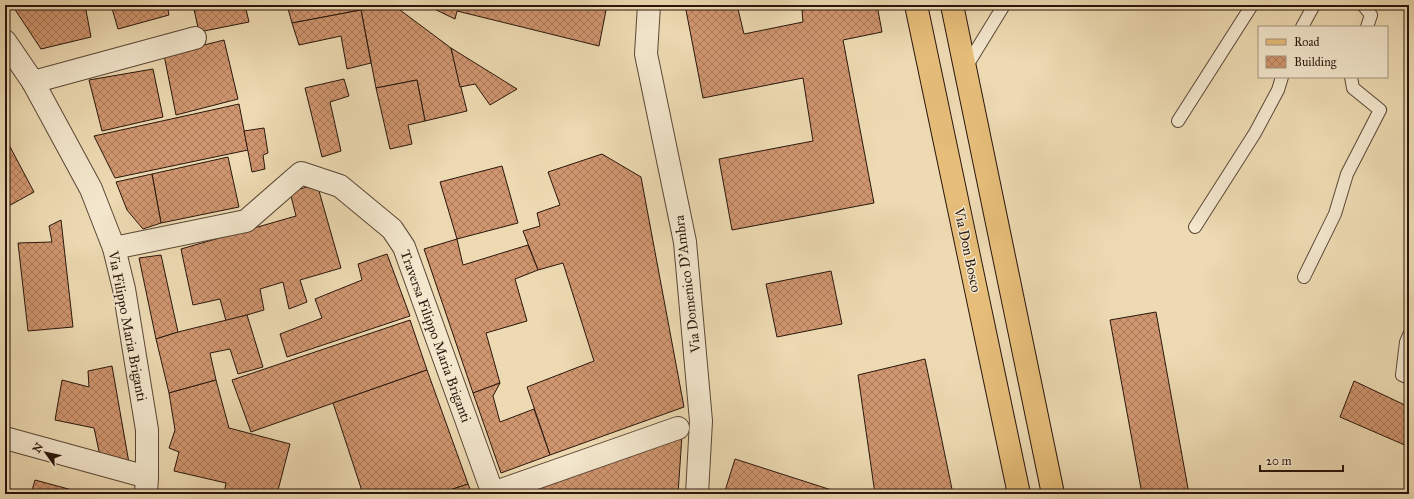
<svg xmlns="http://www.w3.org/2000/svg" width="1414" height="499" viewBox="0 0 1414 499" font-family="'IM FELL Great Primer',serif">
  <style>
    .building { fill: url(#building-cross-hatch); stroke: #29160c }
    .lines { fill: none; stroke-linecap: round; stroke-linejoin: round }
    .service-casing { stroke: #5a4736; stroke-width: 14 }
    .minor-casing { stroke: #5a4736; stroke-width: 24 }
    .primary-casing { stroke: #29160c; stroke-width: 24 }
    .service { stroke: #f3e7cd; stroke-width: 12 }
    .minor { stroke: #f3e7cd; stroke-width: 22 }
    .primary { stroke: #e6bd79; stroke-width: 22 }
    .labels { text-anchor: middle; stroke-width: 3; stroke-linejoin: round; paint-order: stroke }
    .street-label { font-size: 14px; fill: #29160c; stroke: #f3e7cd }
  </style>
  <defs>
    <pattern id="building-cross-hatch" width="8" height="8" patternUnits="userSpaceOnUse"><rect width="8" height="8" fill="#d0966f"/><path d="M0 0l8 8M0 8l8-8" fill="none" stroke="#a9795a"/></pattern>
  </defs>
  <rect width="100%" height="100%" fill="#eddab2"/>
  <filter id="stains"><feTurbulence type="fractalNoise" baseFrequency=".005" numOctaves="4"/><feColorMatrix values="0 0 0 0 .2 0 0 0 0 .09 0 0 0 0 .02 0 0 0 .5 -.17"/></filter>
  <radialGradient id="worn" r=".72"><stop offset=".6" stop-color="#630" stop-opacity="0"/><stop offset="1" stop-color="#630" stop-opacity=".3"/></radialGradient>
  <!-- building -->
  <g class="building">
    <path d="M 12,5 L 85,5 L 91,37 L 41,49 Z"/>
    <path d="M 111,5 L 167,5 L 169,15 L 118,29 Z"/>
    <path d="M 193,5 L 245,5 L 249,22 L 199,32 Z"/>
    <path d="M 287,5 L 359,5 L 361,10 L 292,23 Z"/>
    <path d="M 386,5 L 398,5 L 400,10 L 451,48 L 467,111 L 425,121 L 417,80 L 376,88 L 361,10 Z"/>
    <path d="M 426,5 L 607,5 L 599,46 L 457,11 L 455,19 Z"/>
    <path d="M 685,5 L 737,5 L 744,34 L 803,22 L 802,10 L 830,5 L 877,5 L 882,32 L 843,40 L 874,203 L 732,230 L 719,159 L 813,141 L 803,78 L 703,98 Z"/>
    <path d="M 361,10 L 371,63 L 347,69 L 341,36 L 299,45 L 292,23 Z"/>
    <path d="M 224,40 L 238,99 L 176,115 L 164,55 Z"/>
    <path d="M 451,48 L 517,89 L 490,105 L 475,84 L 460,87 Z"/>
    <path d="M 153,69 L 163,117 L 102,131 L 89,80 Z"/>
    <path d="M 344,79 L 349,96 L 330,102 L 341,151 L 322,157 L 305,88 Z"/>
    <path d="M 417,80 L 425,121 L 408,125 L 412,144 L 390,149 L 376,88 Z"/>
    <path d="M 239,104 L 248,150 L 115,178 L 94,136 Z"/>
    <path d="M 264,128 L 268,153 L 263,155 L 265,169 L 252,172 L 244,131 Z"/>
    <path d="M 8,143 L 34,192 L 5,208 L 5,145 Z"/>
    <path d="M 602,154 L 641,177 L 684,407 L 550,455 L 527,387 L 594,361 L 563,263 L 538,270 L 523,231 L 540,226 L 537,213 L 560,205 L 548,172 Z"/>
    <path d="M 228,157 L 239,207 L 161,223 L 152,174 Z"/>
    <path d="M 502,166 L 518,223 L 457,239 L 440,182 Z"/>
    <path d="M 152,174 L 161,223 L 143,229 L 127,210 L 116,182 Z"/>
    <path d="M 317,184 L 341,268 L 300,280 L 307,302 L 289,309 L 283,282 L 260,289 L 264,310 L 226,321 L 220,299 L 193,305 L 181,249 L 296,216 L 290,192 Z"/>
    <path d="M 61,220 L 73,327 L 28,331 L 18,243 L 52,242 L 49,226 Z"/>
    <path d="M 457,239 L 463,265 L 528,245 L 538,270 L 515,279 L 527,321 L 486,333 L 500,383 L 473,393 L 424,249 Z"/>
    <path d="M 387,254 L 410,316 L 287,357 L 280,334 L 322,318 L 315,299 L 362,280 L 358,264 Z"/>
    <path d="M 161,255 L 178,332 L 156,339 L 139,258 Z"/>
    <path d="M 831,271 L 842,324 L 777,337 L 766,284 Z"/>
    <path d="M 1156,312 L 1189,494 L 1142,494 L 1110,320 Z"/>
    <path d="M 247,315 L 263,367 L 238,374 L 230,349 L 210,353 L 216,380 L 169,393 L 156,339 L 178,332 Z"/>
    <path d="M 410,320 L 427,370 L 251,432 L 232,380 Z"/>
    <path d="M 925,359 L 953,494 L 875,494 L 858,375 Z"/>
    <path d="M 112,366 L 129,463 L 100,456 L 94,428 L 55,420 L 62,380 L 89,387 L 88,371 Z"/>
    <path d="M 427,370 L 468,484 L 438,494 L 363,494 L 333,403 Z"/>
    <path d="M 216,380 L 229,428 L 290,444 L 277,494 L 224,494 L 226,483 L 174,471 L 179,452 L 169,448 L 175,430 L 169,393 Z"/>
    <path d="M 1354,381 L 1409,407 L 1409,445 L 1407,446 L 1340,417 Z"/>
    <path d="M 500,383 L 493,396 L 500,422 L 534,409 L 550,455 L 501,473 L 473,393 Z"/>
    <path d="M 682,435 L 678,494 L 534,494 L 535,482 Z"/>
    <path d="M 735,459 L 844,494 L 724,494 Z"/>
    <path d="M 35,480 L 87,494 L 31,494 Z"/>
    <path d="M 468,484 L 472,494 L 438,494 Z"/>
  </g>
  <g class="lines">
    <defs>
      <g id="service">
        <path d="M 1363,5 L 1371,15 L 1367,27"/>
        <path d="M 1302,27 L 1314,5"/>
        <path d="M 966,67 L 1004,5"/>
        <path d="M 1178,121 L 1252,5"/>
        <path d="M 1195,227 L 1255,133 L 1278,90 L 1282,77"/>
        <path d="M 1304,277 L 1335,214 L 1347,174 L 1380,110 L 1353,88 L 1351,77"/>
        <path d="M 1409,335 L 1406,342 L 1402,375 L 1409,378"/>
      </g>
      <g id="minor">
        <path d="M 649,5 L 646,54 L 685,242 L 701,421 L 697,494"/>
        <path d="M 5,41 L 33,82 L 91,189 L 114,248 L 124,289 L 147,430 L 147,477 L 146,494"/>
        <path d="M 33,82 L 195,38"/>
        <path d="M 114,248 L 246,221 L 301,173 L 340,186 L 392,229 L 404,247 L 493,494"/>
        <path d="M 5,438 L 147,477"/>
        <path d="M 493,493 L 678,428"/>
      </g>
      <g id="primary">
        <path d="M 916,5 L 1019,494"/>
        <path d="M 952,5 L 1053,494"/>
      </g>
    </defs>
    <!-- service casing -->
    <use href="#service" class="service-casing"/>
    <!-- minor casing -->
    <use href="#minor" class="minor-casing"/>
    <!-- primary casing -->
    <use href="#primary" class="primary-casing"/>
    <!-- service -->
    <use href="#service" class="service"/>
    <!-- minor -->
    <use href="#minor" class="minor"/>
    <!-- primary -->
    <use href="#primary" class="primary"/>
  </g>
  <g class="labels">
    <!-- street labels -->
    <g class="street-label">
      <text transform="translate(968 250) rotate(78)" y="5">Via Don Bosco</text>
      <text transform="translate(687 284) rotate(-97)" y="5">Via Domenico D'Ambra</text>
      <text transform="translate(128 326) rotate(79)" y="5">Via Filippo Maria Briganti</text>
      <text transform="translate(436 336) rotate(70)" y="5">Traversa Filippo Maria Briganti</text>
    </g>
  </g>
  <!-- margin -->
  <rect width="1414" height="499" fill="none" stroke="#eddab2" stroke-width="20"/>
  <rect x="6" y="6" width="1402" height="487" fill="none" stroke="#29160c" stroke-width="2"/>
  <rect x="10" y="10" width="1394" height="479" fill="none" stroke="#29160c"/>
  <!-- legend -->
  <rect x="1258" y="26" width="130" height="52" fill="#f3e7cd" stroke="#a29380"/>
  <rect x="1266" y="39" width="20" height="6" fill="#e6bd79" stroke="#a29380"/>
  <text x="1294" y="46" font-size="12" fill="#29160c">Road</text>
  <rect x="1266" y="56" width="20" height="12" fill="url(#building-cross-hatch)" stroke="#a29380"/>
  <text x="1294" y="66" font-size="12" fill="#29160c">Building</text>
  <!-- north arrow -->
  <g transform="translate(46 453) rotate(303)" stroke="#f3e7cd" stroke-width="3" paint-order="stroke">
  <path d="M0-3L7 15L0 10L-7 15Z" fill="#29160c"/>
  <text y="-6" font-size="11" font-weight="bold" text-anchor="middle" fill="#29160c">N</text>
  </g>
  <!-- scale -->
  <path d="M1260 465v6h83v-6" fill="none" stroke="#29160c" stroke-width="2"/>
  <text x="1266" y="465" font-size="12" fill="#29160c" stroke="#f3e7cd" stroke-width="3" paint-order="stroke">20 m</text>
  <rect width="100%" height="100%" filter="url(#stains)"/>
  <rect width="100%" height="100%" fill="url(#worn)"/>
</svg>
